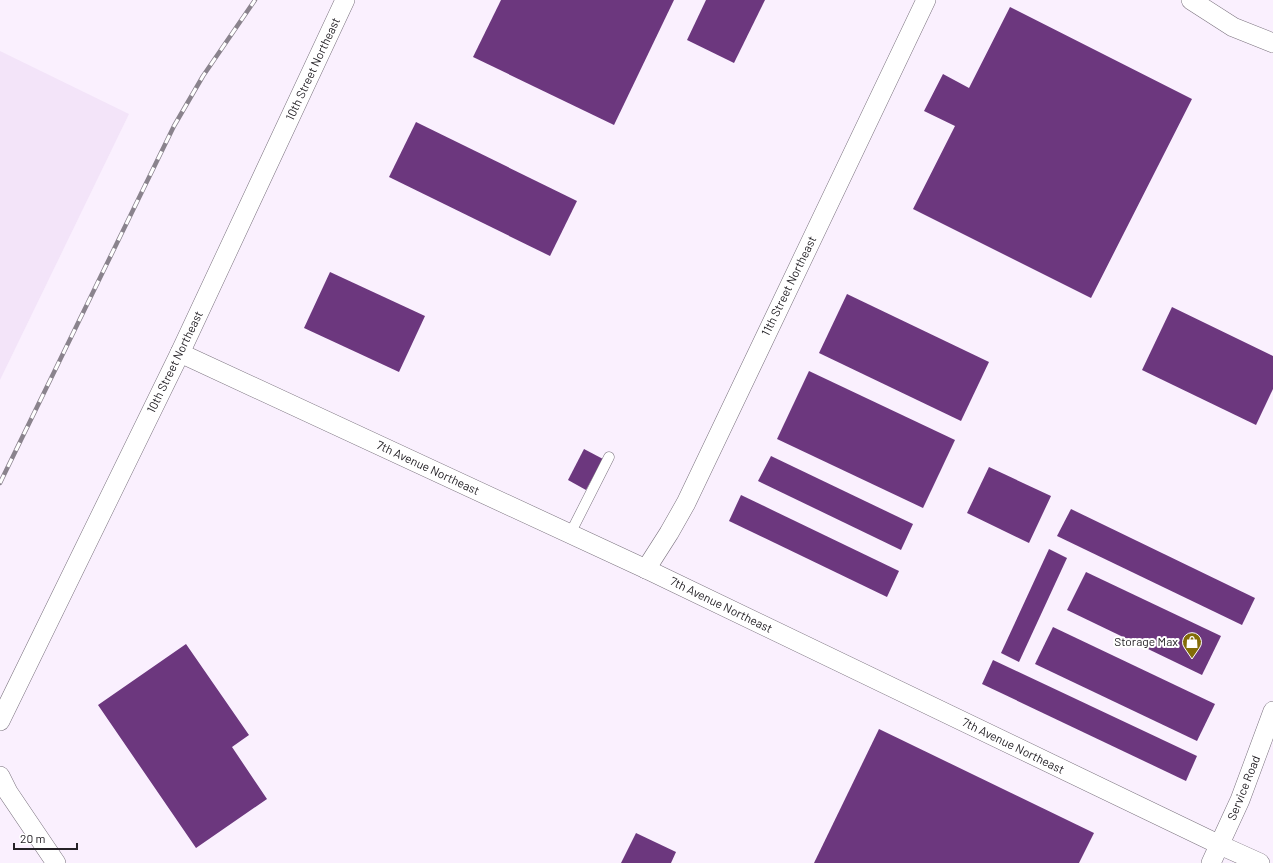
<svg xmlns="http://www.w3.org/2000/svg" width="1273" height="863" viewBox="0 0 1273 863" font-family="Barlow,sans-serif">
  <style>
    .built { fill: #f3e4f9 }
    .building { fill: #6c377e }
    .lines { fill: none; stroke-linecap: round; stroke-linejoin: round }
    .service-casing { stroke: #7a727e; stroke-width: 11 }
    .minor-casing { stroke: #7a727e; stroke-width: 20 }
    .service { stroke: #fff; stroke-width: 10 }
    .minor { stroke: #fff; stroke-width: 19 }
    .rail-casing { stroke: #8a838d; stroke-width: 4.5 }
    .rail { stroke: #fff; stroke-width: 3; stroke-dasharray: 9; stroke-linecap: butt }
    .labels { text-anchor: middle; stroke-width: 4; stroke-linejoin: round; paint-order: stroke }
    .street-label { font-size: 12px; fill: #252227; stroke: #fff }
    .poi-label { font-size: 12px; fill: #252227; stroke: #fff; text-anchor: end }
  </style>
  <rect width="100%" height="100%" fill="#faf0fe"/>
  <!-- built -->
  <path class="built" d="M 0,51 L 129,114 L 0,380 Z"/>
  <!-- building -->
  <g class="building">
    <path d="M 501,0 L 674,0 L 614,125 L 473,57 Z"/>
    <path d="M 706,0 L 765,0 L 734,63 L 687,40 Z"/>
    <path d="M 1010,7 L 1192,99 L 1091,298 L 913,209 L 955,126 L 924,111 L 943,74 L 969,88 Z"/>
    <path d="M 416,122 L 577,201 L 550,256 L 389,177 Z"/>
    <path d="M 330,272 L 425,316 L 399,372 L 304,328 Z"/>
    <path d="M 847,294 L 989,362 L 961,421 L 819,353 Z"/>
    <path d="M 1172,307 L 1273,356 L 1273,389 L 1256,425 L 1142,370 Z"/>
    <path d="M 809,371 L 955,440 L 923,508 L 777,439 Z"/>
    <path d="M 584,449 L 603,459 L 586,490 L 568,480 Z"/>
    <path d="M 771,456 L 913,524 L 901,550 L 758,481 Z"/>
    <path d="M 989,467 L 1051,496 L 1029,543 L 967,513 Z"/>
    <path d="M 741,495 L 899,571 L 887,597 L 729,521 Z"/>
    <path d="M 1071,509 L 1255,598 L 1242,625 L 1057,536 Z"/>
    <path d="M 1049,549 L 1067,558 L 1019,662 L 1001,653 Z"/>
    <path d="M 1086,572 L 1221,636 L 1202,675 L 1067,610 Z"/>
    <path d="M 1053,627 L 1215,704 L 1197,741 L 1035,664 Z"/>
    <path d="M 186,644 L 249,735 L 232,747 L 267,799 L 196,848 L 98,705 Z"/>
    <path d="M 993,660 L 1197,756 L 1186,781 L 982,684 Z"/>
    <path d="M 879,729 L 1094,833 L 1079,863 L 814,863 Z"/>
    <path d="M 636,833 L 676,852 L 671,863 L 621,863 Z"/>
  </g>
  <g class="lines">
    <defs>
      <path id="service" d="M 570,534 L 609,457"/>
      <g id="minor">
        <path d="M 1191,0 L 1233,27 L 1273,43"/>
        <path d="M 180,353 L 646,569 L 1220,845 L 1260,863"/>
        <path d="M 646,569 L 669,533 L 686,503 L 926,0"/>
        <path d="M 0,721 L 180,353 L 345,0"/>
        <path d="M 0,776 L 8,792 L 56,863"/>
        <path d="M 1211,863 L 1240,800 L 1273,711"/>
      </g>
    </defs>
    <!-- service casing -->
    <use href="#service" class="service-casing"/>
    <!-- minor casing -->
    <use href="#minor" class="minor-casing"/>
    <!-- service -->
    <use href="#service" class="service"/>
    <!-- minor -->
    <use href="#minor" class="minor"/>
    <defs>
      <path id="rail" d="M 0,483 L 174,126 L 203,76 L 255,0"/>
    </defs>
    <!-- rail casing -->
    <use href="#rail" class="rail-casing"/>
    <!-- rail -->
    <use href="#rail" class="rail"/>
  </g>
  <!-- icons -->
  <defs>
    <symbol id="shop-pin" viewBox="-11 -11 22 30"><path d="M0 17L-7.5 6A9.5 9.5 0 1 1 7.5 6Z" fill="#836c08" stroke="#fff"/><path d="M-5-2.5h2.3a2.7 3.5 0 0 1 5.4 0H5L5.5 6h-11ZM-1.5-2.5h3a1.5 2.3 0 0 0-3 0Z" fill="#fff"/></symbol>
  </defs>
  <g fill-rule="evenodd">
    <use href="#shop-pin" x="1181" y="631" width="22" height="30"/>
  </g>
  <g class="labels">
    <!-- street labels -->
    <g class="street-label">
      <text transform="translate(313 69) rotate(-65)" y="4">10th Street Northeast</text>
      <text transform="translate(789 286) rotate(-64)" y="4">11th Street Northeast</text>
      <text transform="translate(175 362) rotate(-64)" y="4">10th Street Northeast</text>
      <text transform="translate(428 468) rotate(25)" y="4">7th Avenue Northeast</text>
      <text transform="translate(721 605) rotate(26)" y="4">7th Avenue Northeast</text>
      <text transform="translate(1013 746) rotate(26)" y="4">7th Avenue Northeast</text>
      <text transform="translate(1244 788) rotate(-68)" y="4">Service Road</text>
    </g>
    <!-- poi labels -->
    <g class="poi-label">
      <text x="1178" y="646">Storage Max</text>
    </g>
  </g>
  <!-- scale -->
  <path d="M14 843v6h63v-6" fill="none" stroke="#252227" stroke-width="2"/>
  <text x="20" y="843" font-size="12" fill="#252227" stroke="#ffffff" stroke-width="3" paint-order="stroke">20 m</text>
</svg>
